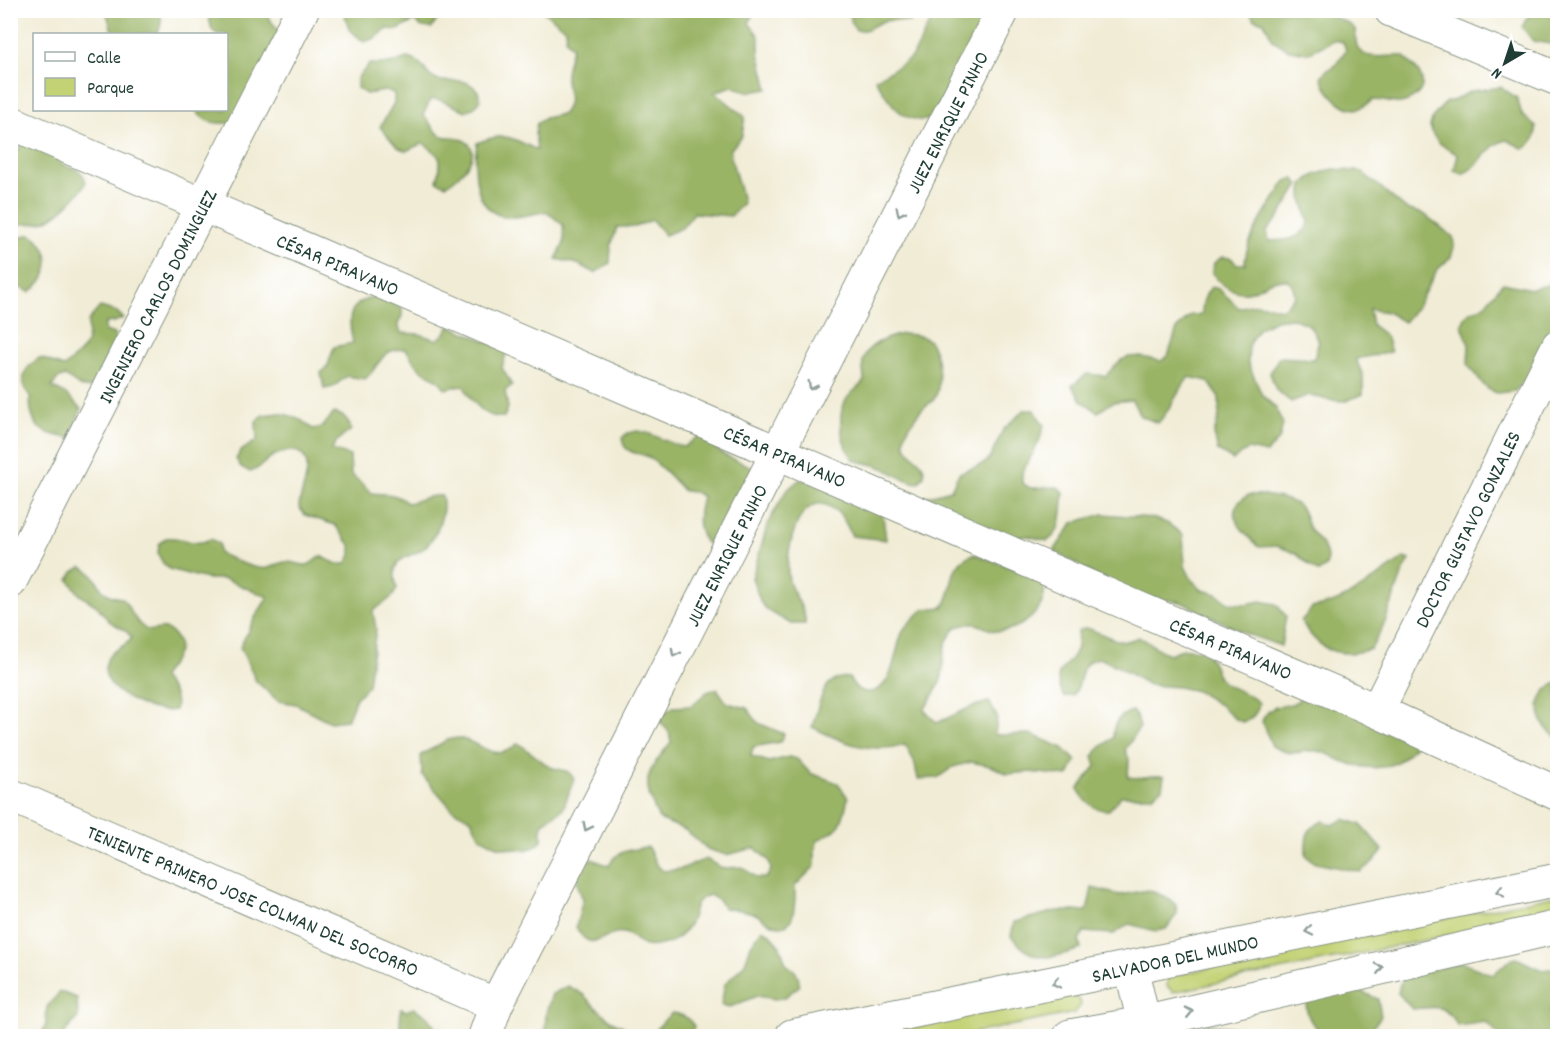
<svg xmlns="http://www.w3.org/2000/svg" width="1568" height="1047" viewBox="0 0 1568 1047" font-family="Dekko,sans-serif">
  <style>
    .green { fill: #c3d274; stroke: #718854; stroke-width: 1.5 }
    .forest { fill: #9ab466; stroke: #5c784d; stroke-width: 1.5 }
    .lines { fill: none; stroke-linecap: round; stroke-linejoin: round }
    .street-casing { stroke: #889484; stroke-width: 35 }
    .street { stroke: #fff; stroke-width: 33 }
    .oneway { stroke: #8f9e9a }
    .labels { text-anchor: middle; stroke-width: 5; stroke-linejoin: round; paint-order: stroke }
    .street-label { font-size: 20px; fill: #1f3d34; stroke: #fff }
  </style>
  <rect width="100%" height="100%" fill="#fff"/>
  <filter id="ink" filterUnits="userSpaceOnUse"><feTurbulence type="fractalNoise" baseFrequency=".0167" numOctaves="2"/><feDisplacementMap in="SourceGraphic" scale="12" xChannelSelector="R" yChannelSelector="G"/><feConvolveMatrix kernelMatrix="1 2 1 2 8 2 1 2 1" color-interpolation-filters="sRGB"/></filter>
  <filter id="wash" filterUnits="userSpaceOnUse"><feTurbulence type="fractalNoise" baseFrequency=".008" numOctaves="4" result="noise"/><feDisplacementMap in="SourceGraphic" scale="24" xChannelSelector="R" yChannelSelector="G"/><feGaussianBlur stdDeviation="1.35" result="paint"/><feColorMatrix in="noise" values="0 0 0 0 0 0 0 0 0 0 0 0 0 0 0 0 0 1.4 0 .05"/><feComposite in="paint" operator="in"/></filter>
  <g filter="url(#wash)">
    <rect width="100%" height="100%" fill="#f1ecd5"/>
    <!-- green -->
    <g class="green">
      <path d="M 1557,895 L 1557,913 L 1173,992 L 1167,986 L 1167,978 L 1171,976 Z"/>
      <path d="M 1072,995 L 1080,1000 L 1081,1005 L 1074,1013 L 958,1036 L 869,1036 Z"/>
    </g>
    <!-- forest -->
    <g class="forest">
      <path d="M 947,10 L 974,12 L 988,23 L 945,114 C 940,116 933,120 927,120 C 900,123 888,99 875,79 C 886,73 898,67 908,60 C 926,45 923,15 947,10 Z"/>
      <path d="M 1249,10 L 1323,11 C 1335,20 1343,17 1355,29 C 1356,34 1355,43 1358,48 C 1365,62 1390,55 1403,56 C 1414,66 1431,80 1417,95 C 1413,99 1406,102 1400,103 C 1391,103 1381,100 1372,100 C 1352,122 1329,97 1321,77 L 1327,70 L 1335,66 L 1346,50 L 1343,42 L 1333,40 L 1309,53 L 1289,50 L 1273,40 L 1264,22 L 1254,19 Z"/>
      <path d="M 106,11 L 161,11 C 161,19 162,27 157,34 L 113,34 Z"/>
      <path d="M 207,11 L 265,11 L 270,20 L 281,33 L 234,123 C 218,124 204,124 196,110 L 226,110 L 226,34 L 217,34 L 212,30 Z"/>
      <path d="M 347,11 L 429,11 L 437,20 L 432,28 L 422,27 L 414,21 L 398,30 L 388,29 L 373,39 L 364,42 L 349,29 L 345,15 Z"/>
      <path d="M 543,11 L 755,11 L 749,23 L 759,36 L 759,53 L 768,89 L 750,92 L 732,86 L 715,92 L 745,117 L 742,136 L 730,150 C 732,169 740,184 743,203 L 731,216 L 694,213 L 682,228 L 665,235 L 652,220 L 635,227 L 617,227 L 611,246 L 610,263 L 595,273 L 578,264 L 556,259 L 564,243 L 563,225 L 547,212 C 536,213 524,216 513,217 C 473,218 473,170 477,143 C 506,131 512,138 537,150 L 535,133 L 537,123 L 545,118 L 563,114 C 575,97 564,93 566,76 C 566,67 570,56 572,47 L 566,39 L 566,29 Z"/>
      <path d="M 850,11 L 850,10 L 918,11 L 917,16 L 909,22 C 901,21 892,19 884,21 C 871,25 872,31 856,30 L 851,22 Z"/>
      <path d="M 1531,11 L 1557,11 L 1557,45 L 1533,41 L 1522,27 Z"/>
      <path d="M 407,58 C 428,62 422,75 437,80 C 455,85 462,74 478,91 L 480,100 L 475,107 L 466,111 L 440,100 L 431,99 L 423,115 C 430,121 434,132 442,136 C 448,138 456,136 461,139 C 488,150 460,177 446,185 L 437,181 C 443,158 442,157 423,143 L 406,151 L 397,147 L 380,127 L 394,103 L 394,93 L 385,91 L 366,94 L 357,88 L 357,78 L 370,64 L 390,64 Z"/>
      <path d="M 1501,87 L 1517,98 L 1522,115 L 1536,126 C 1537,138 1533,143 1524,149 L 1507,140 C 1485,145 1483,166 1462,174 L 1454,170 L 1458,155 L 1439,143 L 1433,135 L 1430,126 L 1433,117 L 1446,102 L 1455,100 L 1471,91 Z"/>
      <path d="M 25,142 L 50,146 C 53,151 56,159 61,163 C 71,172 81,164 86,182 C 79,196 55,220 39,223 C 29,225 20,222 11,227 C 11,202 3,159 25,142 Z"/>
      <path d="M 1334,169 L 1362,172 L 1406,209 L 1424,214 L 1453,237 L 1454,247 L 1451,257 L 1437,270 L 1416,308 L 1404,322 L 1387,312 L 1369,309 L 1372,325 L 1386,336 L 1391,352 L 1356,359 L 1363,376 L 1363,394 L 1346,401 L 1328,400 L 1309,395 L 1291,402 L 1276,390 L 1270,373 L 1279,357 L 1314,359 L 1319,341 L 1309,325 L 1292,318 L 1275,320 L 1258,329 L 1249,344 L 1248,363 L 1262,395 L 1275,407 L 1283,424 L 1279,440 L 1266,453 L 1248,449 L 1233,460 L 1218,451 L 1214,434 L 1219,416 L 1219,397 L 1208,381 L 1189,377 C 1177,392 1171,409 1158,423 L 1140,416 L 1132,400 L 1113,402 L 1098,412 L 1082,401 L 1072,386 L 1087,374 L 1106,376 C 1125,351 1132,355 1161,361 L 1168,356 L 1177,329 L 1191,315 L 1202,315 C 1202,303 1204,296 1211,287 L 1219,289 L 1239,308 C 1256,303 1264,303 1281,309 L 1289,303 L 1295,296 L 1293,286 L 1287,280 C 1282,280 1276,280 1272,281 C 1265,283 1260,288 1254,290 C 1238,297 1220,286 1212,272 L 1214,263 L 1222,257 L 1231,258 L 1237,264 L 1245,264 C 1245,239 1272,202 1286,181 L 1294,178 L 1299,185 L 1279,217 L 1267,231 L 1269,241 C 1286,240 1301,240 1309,223 C 1299,189 1294,179 1334,169 Z"/>
      <path d="M 30,234 C 55,248 53,278 29,292 L 20,287 L 11,290 L 11,243 L 13,240 Z"/>
      <path d="M 1503,283 L 1531,289 L 1548,285 L 1557,286 L 1557,366 L 1522,383 L 1515,391 L 1497,393 L 1488,389 L 1480,381 L 1468,365 L 1469,345 L 1462,325 C 1469,307 1471,314 1483,306 C 1490,300 1496,290 1503,283 Z"/>
      <path d="M 378,295 L 402,308 L 402,316 L 398,324 L 401,333 L 419,334 L 437,340 L 444,334 L 450,326 L 507,350 L 502,368 L 512,385 L 505,391 L 508,408 L 504,417 C 485,420 471,400 463,385 L 445,389 C 439,377 432,378 422,370 C 415,364 410,356 406,349 C 378,349 383,364 365,379 L 347,376 L 333,387 L 324,389 L 321,373 L 328,365 L 334,347 L 353,343 C 347,314 348,304 378,295 Z"/>
      <path d="M 100,307 L 117,312 L 123,318 L 114,322 L 105,323 L 105,331 L 114,334 L 116,342 L 92,388 L 81,387 L 65,376 L 57,379 L 52,387 L 67,395 L 81,409 L 70,438 C 40,433 30,429 30,396 C 17,381 24,368 39,358 C 49,359 54,365 64,367 C 84,349 89,349 88,321 Z"/>
      <path d="M 902,334 C 909,335 919,334 925,338 C 939,345 943,387 934,399 C 932,402 927,405 923,408 C 917,414 908,427 905,435 C 901,451 917,455 923,466 C 924,469 924,472 924,476 L 918,483 C 905,482 895,473 883,468 C 874,464 863,463 854,460 C 842,445 836,420 845,402 C 849,393 858,389 864,381 C 864,375 862,367 863,361 C 867,343 887,338 902,334 Z"/>
      <path d="M 1024,410 L 1034,410 L 1044,425 L 1039,442 L 1022,473 L 1022,483 L 1030,488 L 1058,487 L 1064,493 C 1061,511 1064,532 1047,541 L 1028,536 L 1008,537 L 918,504 L 925,497 L 951,490 L 959,473 L 985,463 L 991,456 L 1003,430 Z"/>
      <path d="M 280,413 L 298,418 L 313,429 L 322,427 L 334,413 C 345,416 349,419 351,430 L 336,442 L 332,450 L 350,456 L 351,474 L 372,493 C 388,495 394,492 407,503 C 420,501 428,494 442,496 C 446,513 437,537 424,548 C 415,556 397,556 395,570 C 394,576 396,584 397,589 L 392,597 L 373,611 L 376,629 L 368,685 L 356,698 L 347,720 L 330,722 L 296,704 L 278,701 L 256,681 L 240,647 L 254,619 L 268,597 L 225,579 L 207,579 L 169,569 L 163,563 L 158,554 L 159,544 L 166,538 C 184,536 192,548 211,539 L 219,544 L 219,553 C 231,559 255,571 268,568 C 274,567 279,562 286,562 C 304,562 303,572 320,556 L 337,564 L 346,564 L 351,555 L 351,546 L 335,525 L 305,515 L 299,507 C 300,492 316,463 300,453 C 293,448 281,453 273,456 C 262,462 263,468 250,472 L 241,467 L 236,459 L 241,451 L 257,440 L 256,421 L 263,415 Z"/>
      <path d="M 638,431 C 654,433 668,444 684,447 L 699,436 L 724,455 L 750,466 L 755,472 L 753,481 L 724,517 L 723,534 L 717,541 L 706,543 C 695,528 698,514 702,496 L 694,492 L 684,491 C 673,480 660,463 646,456 C 639,453 630,454 625,447 C 623,445 623,441 622,438 L 628,433 Z"/>
      <path d="M 799,480 L 808,480 L 882,509 L 886,540 L 852,536 C 847,526 844,517 835,510 C 827,504 817,501 809,508 C 792,520 785,561 789,581 C 792,595 807,609 805,624 L 791,624 L 767,610 L 761,603 L 752,578 L 768,523 L 786,491 Z"/>
      <path d="M 1248,495 C 1262,494 1293,497 1301,509 C 1306,516 1306,524 1310,530 C 1321,544 1330,549 1326,567 L 1318,572 L 1295,553 L 1277,546 L 1259,547 C 1243,531 1219,512 1248,495 Z"/>
      <path d="M 1103,514 L 1152,518 L 1167,523 L 1183,535 L 1185,566 L 1192,580 L 1202,590 L 1217,594 L 1229,603 L 1245,604 L 1261,601 L 1276,604 L 1286,616 L 1281,646 L 1247,634 L 1181,602 L 1151,598 L 1121,590 L 1054,551 L 1073,523 Z"/>
      <path d="M 974,554 L 1043,579 C 1051,608 1024,630 997,631 C 988,631 983,625 975,624 C 969,623 961,626 956,627 C 940,648 945,652 942,676 C 940,687 930,700 924,710 L 937,723 L 971,707 L 989,702 L 997,717 L 995,735 L 1030,734 L 1063,748 L 1076,761 L 1068,776 L 1029,772 L 1008,774 L 991,766 L 971,762 L 953,767 L 937,778 L 918,779 L 914,761 L 905,745 C 868,754 844,743 812,727 C 819,707 822,673 849,678 C 854,686 859,693 870,692 C 896,689 894,645 904,629 C 909,622 917,615 924,609 L 943,607 C 957,587 945,564 974,554 Z"/>
      <path d="M 1404,558 L 1410,560 L 1403,572 L 1385,622 L 1371,649 C 1338,659 1319,651 1301,621 L 1312,608 C 1348,603 1375,578 1404,558 Z"/>
      <path d="M 81,567 C 103,575 94,596 122,598 C 130,607 134,622 144,628 C 151,633 154,629 161,629 C 166,628 170,631 173,634 C 188,651 169,663 162,678 C 171,689 178,695 175,710 C 153,715 97,691 106,663 C 110,648 124,649 132,638 L 126,631 L 109,621 L 97,606 L 80,595 L 69,580 L 73,572 Z"/>
      <path d="M 1086,628 C 1105,633 1119,648 1138,637 C 1150,641 1157,651 1170,654 C 1182,647 1204,645 1212,661 C 1216,669 1215,675 1223,682 C 1234,691 1249,692 1259,703 C 1257,714 1253,718 1242,722 L 1234,718 L 1220,705 L 1197,691 L 1178,687 L 1149,685 L 1117,666 L 1099,658 L 1089,661 L 1083,669 L 1078,687 L 1073,695 L 1064,697 C 1048,667 1068,671 1076,650 C 1078,646 1077,636 1078,631 Z"/>
      <path d="M 1341,677 L 1352,680 L 1416,743 C 1399,771 1371,772 1342,761 C 1334,758 1327,752 1317,751 C 1296,749 1296,759 1272,746 L 1262,721 C 1273,695 1294,716 1304,691 L 1331,678 Z"/>
      <path d="M 1557,683 L 1557,737 C 1535,724 1531,694 1557,683 Z"/>
      <path d="M 717,689 L 727,703 L 747,708 L 758,723 L 784,734 L 780,742 L 753,747 L 751,756 L 769,762 L 789,757 L 797,759 L 810,773 L 838,783 L 848,798 C 841,825 844,827 818,840 L 815,849 L 815,866 L 795,886 C 795,903 797,936 770,923 C 764,920 759,915 753,913 C 744,910 733,909 724,908 L 718,900 L 710,895 C 690,901 697,909 690,923 C 687,929 680,937 674,940 C 670,943 666,944 661,945 C 636,951 640,937 624,933 C 604,929 592,958 576,927 L 583,899 C 575,883 573,867 592,859 L 609,866 C 616,849 632,850 648,847 L 656,864 L 663,871 L 681,869 L 706,859 L 722,868 L 742,867 L 757,878 L 766,878 L 771,870 L 769,861 L 755,848 L 726,855 L 707,849 L 685,830 L 659,819 C 641,780 644,776 671,742 L 669,732 L 657,718 L 673,707 L 691,706 L 707,692 Z"/>
      <path d="M 1132,711 L 1138,719 L 1140,727 L 1125,750 L 1129,759 L 1128,777 C 1141,780 1151,774 1164,776 L 1162,788 L 1152,796 L 1121,796 L 1109,810 C 1094,811 1085,802 1078,789 L 1096,766 L 1093,757 L 1098,749 L 1113,738 C 1113,723 1118,716 1132,711 Z"/>
      <path d="M 457,738 C 482,741 494,766 518,743 L 550,767 L 569,772 L 574,779 L 563,809 L 542,824 L 542,841 L 535,847 L 525,850 L 499,847 L 480,837 L 471,819 L 453,810 L 422,775 L 421,755 L 447,740 Z"/>
      <path d="M 1344,819 L 1361,825 L 1383,850 L 1373,862 L 1360,872 L 1316,863 L 1306,856 C 1306,837 1304,830 1323,821 L 1333,825 Z"/>
      <path d="M 1092,888 L 1120,895 L 1148,890 L 1166,897 L 1176,905 L 1177,914 L 1166,929 L 1156,931 L 1129,924 L 1114,934 L 1084,932 L 1079,940 L 1081,949 C 1049,959 1034,964 1011,936 L 1014,922 L 1056,911 L 1087,911 Z"/>
      <path d="M 762,929 C 778,937 781,947 786,964 C 795,970 800,974 799,986 L 785,997 L 776,999 L 757,996 L 730,1007 L 721,1005 L 725,984 L 745,963 L 751,945 Z"/>
      <path d="M 1516,958 L 1542,970 L 1557,968 L 1557,1004 L 1550,1010 L 1557,1017 L 1557,1036 L 1499,1036 L 1486,1022 L 1458,1026 C 1442,1002 1439,1007 1412,1009 L 1398,993 L 1400,984 L 1406,977 L 1460,962 L 1493,975 L 1508,961 Z"/>
      <path d="M 1330,982 L 1360,991 L 1378,999 L 1381,1016 L 1370,1031 L 1370,1036 C 1339,1036 1305,1040 1306,998 Z"/>
      <path d="M 568,986 L 584,995 L 591,1003 L 612,1021 L 642,1036 L 545,1036 L 546,1013 L 552,994 Z"/>
      <path d="M 60,992 L 77,998 L 78,1017 L 62,1036 L 41,1036 L 46,1024 L 47,1007 Z"/>
      <path d="M 414,1008 L 427,1016 L 441,1036 L 399,1036 L 401,1009 L 406,1011 Z"/>
      <path d="M 672,1013 C 683,1014 687,1017 694,1026 L 691,1036 L 646,1036 C 657,1033 662,1020 672,1013 Z"/>
      <path d="M 1207,1024 L 1247,1029 L 1265,1034 L 1265,1036 L 1180,1036 Z"/>
    </g>
  </g>
  <g filter="url(#ink)">
    <g class="lines">
      <defs>
        <g id="street">
          <path d="M 1391,10 L 1558,79"/>
          <path d="M 10,122 L 1377,711 L 1558,794"/>
          <path d="M 10,582 L 302,10"/>
          <path d="M 1377,711 L 1558,346"/>
          <path d="M 10,795 L 496,1005"/>
          <path d="M 1131,967 L 1147,1036"/>
          <path d="M 485,1036 L 496,1005 L 1003,10"/>
          <path d="M 792,1036 L 1558,880"/>
          <path d="M 1070,1036 L 1143,1023 L 1558,927"/>
        </g>
      </defs>
      <!-- street casing -->
      <use href="#street" class="street-casing"/>
      <!-- street -->
      <use href="#street" class="street"/>
    </g>
    <!-- one-way arrows -->
    <defs><path id="oneway-chevron" d="M-2-3.5L2.5 0L-2 3.5" fill="none" stroke-width="1.6" stroke-linecap="round" stroke-linejoin="round" transform="scale(1.5)"/></defs>
    <g class="oneway">
      <use href="#oneway-chevron" transform="translate(900 212) rotate(117)"/>
      <use href="#oneway-chevron" transform="translate(812 386) rotate(117)"/>
      <use href="#oneway-chevron" transform="translate(675 653) rotate(117)"/>
      <use href="#oneway-chevron" transform="translate(587 827) rotate(117)"/>
      <use href="#oneway-chevron" transform="translate(1500 892) rotate(168)"/>
      <use href="#oneway-chevron" transform="translate(1309 931) rotate(168)"/>
      <use href="#oneway-chevron" transform="translate(1379 968) rotate(-13)"/>
      <use href="#oneway-chevron" transform="translate(1056 983) rotate(168)"/>
      <use href="#oneway-chevron" transform="translate(1189 1012) rotate(-13)"/>
    </g>
  </g>
  <g class="labels">
    <!-- street labels -->
    <g class="street-label">
      <text transform="translate(947 122) rotate(-63)" y="7">JUEZ ENRIQUE PINHO</text>
      <text transform="translate(338 264) rotate(23)" y="7">CÉSAR PIRAVANO</text>
      <text transform="translate(157 296) rotate(-63)" y="7">INGENIERO CARLOS DOMINGUEZ</text>
      <text transform="translate(785 456) rotate(23)" y="7">CÉSAR PIRAVANO</text>
      <text transform="translate(1467 529) rotate(-64)" y="7">DOCTOR GUSTAVO GONZALES</text>
      <text transform="translate(726 555) rotate(-63)" y="7">JUEZ ENRIQUE PINHO</text>
      <text transform="translate(1231 648) rotate(23)" y="7">CÉSAR PIRAVANO</text>
      <text transform="translate(253 900) rotate(23)" y="7">TENIENTE PRIMERO JOSE COLMAN DEL SOCORRO</text>
      <text transform="translate(1175 958) rotate(-12)" y="7">SALVADOR DEL MUNDO</text>
    </g>
  </g>
  <!-- margin -->
  <rect width="1568" height="1047" fill="none" stroke="#fff" stroke-width="36"/>
  <!-- legend -->
  <rect x="33" y="33" width="195" height="78" fill="#ffffff" stroke="#a5b1ae" stroke-width="1.5"/>
  <rect x="45" y="52" width="30" height="9" fill="#ffffff" stroke="#a5b1ae" stroke-width="1.5"/>
  <text x="87" y="63" font-size="18" fill="#1f3d34">Calle</text>
  <rect x="45" y="78" width="30" height="18" fill="#c3d274" stroke="#a5b1ae" stroke-width="1.5"/>
  <text x="87" y="93" font-size="18" fill="#1f3d34">Parque</text>
  <!-- north arrow -->
  <g transform="translate(1505 63) rotate(219)" stroke="#ffffff" stroke-width="4.5" paint-order="stroke">
  <path d="M0-4.5L10 22L0 15L-10 22Z" fill="#1f3d34"/>
  <text y="-9" font-size="16" font-weight="bold" text-anchor="middle" fill="#1f3d34">N</text>
  </g>
</svg>
